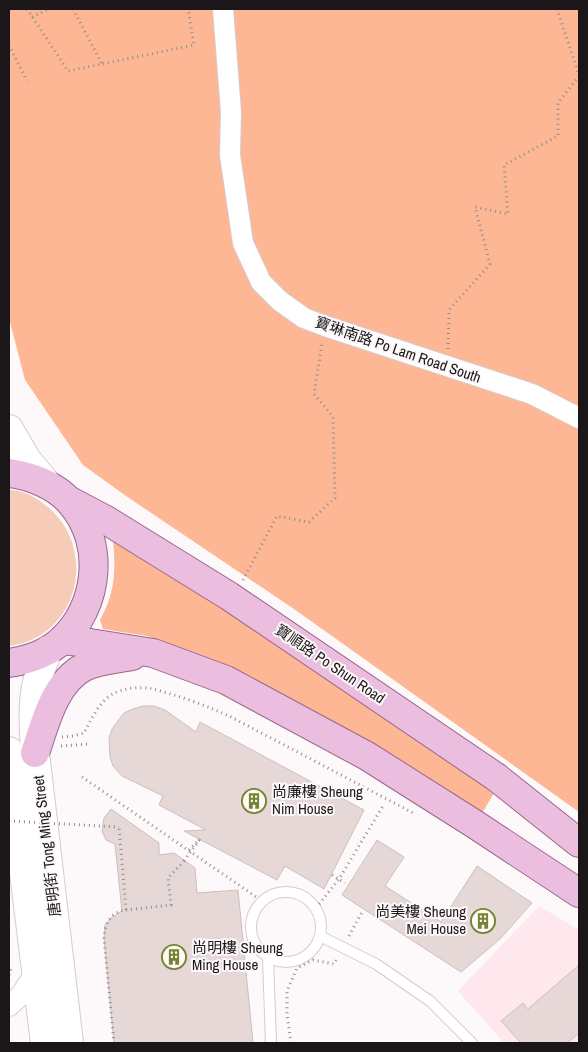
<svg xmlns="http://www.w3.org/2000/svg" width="588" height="1052" viewBox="0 0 588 1052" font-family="'Archivo Narrow','Noto Sans TC',sans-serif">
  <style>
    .built { fill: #fee8ee }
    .green { fill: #f6ccb8 }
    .forest { fill: #fdb795 }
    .building { fill: #e5d8d6; stroke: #ccbfbe }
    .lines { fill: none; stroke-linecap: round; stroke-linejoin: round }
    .lane-casing { stroke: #d7cace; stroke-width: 12 }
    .street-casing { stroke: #d7cace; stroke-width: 22 }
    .secondary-casing { stroke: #d7cace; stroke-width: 30 }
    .primary-casing { stroke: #99678c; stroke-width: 30 }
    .path { stroke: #918d8e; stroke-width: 3; stroke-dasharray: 1 4; stroke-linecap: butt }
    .lane { stroke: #fff; stroke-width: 10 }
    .street { stroke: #fff; stroke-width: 20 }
    .secondary { stroke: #fff; stroke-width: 28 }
    .primary { stroke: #ebbedf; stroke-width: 28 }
    .path-bridge { stroke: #918d8e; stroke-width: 3; stroke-dasharray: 1 4; stroke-linecap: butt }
    .labels { text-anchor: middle; stroke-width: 4; stroke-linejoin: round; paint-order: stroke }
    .street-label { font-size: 15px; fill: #1b1718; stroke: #fdf8f9 }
    .poi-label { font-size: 15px; fill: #1b1718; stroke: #fdf8f9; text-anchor: start }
  </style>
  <rect width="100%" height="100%" fill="#fdf8f9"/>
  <!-- built -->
  <path class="built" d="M 539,906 L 579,930 L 579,1043 L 504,1043 L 458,991 Z"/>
  <!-- green -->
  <path class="green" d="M 9,490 C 21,490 34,496 44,504 C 100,546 80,637 9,646 Z"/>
  <!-- forest -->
  <g class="forest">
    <path d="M 9,9 L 579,9 L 579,812 L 294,609 L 126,496 L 83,465 L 25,380 L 9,318 Z"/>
    <path d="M 113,541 C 245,617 370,705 496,790 L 482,813 L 421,773 L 245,675 L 177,647 L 147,636 L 103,629 L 100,620 C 115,593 116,571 113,541 Z"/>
  </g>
  <!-- building -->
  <g class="building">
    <path d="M 143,706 L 154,706 L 165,710 L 196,732 L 200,722 L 364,810 L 324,889 L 285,866 L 277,880 L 184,831 L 206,830 L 159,805 L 163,796 L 122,776 L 113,766 L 110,757 L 109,738 L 112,729 L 124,713 L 133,709 Z"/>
    <path d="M 111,809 L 159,843 L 159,855 L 174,853 L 195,868 L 197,893 L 238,890 L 253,1043 L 114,1043 L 104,938 L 105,925 L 111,918 L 122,911 L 115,844 L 106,840 L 102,831 L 104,818 Z"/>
    <path d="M 377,840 L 404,857 L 385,886 L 441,922 L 477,866 L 532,903 L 500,939 L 461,972 L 342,895 Z"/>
    <path d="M 579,965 L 579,1033 L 567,1043 L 521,1043 L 501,1021 L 523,1003 L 528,1009 Z"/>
  </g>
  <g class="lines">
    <defs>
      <g id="lane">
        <circle cx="286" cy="927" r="35"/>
        <path d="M 320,936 L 376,964 L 430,1001 L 472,1043"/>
        <path d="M 268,958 L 271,1043"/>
      </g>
      <g id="street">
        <path d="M 223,9 L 231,112 L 230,155 L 243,243 L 261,282 L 280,301 L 304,318 L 325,326 L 532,394 L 579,418"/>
        <path d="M 9,1006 L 20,996 L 36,972"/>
      </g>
      <g id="secondary">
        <path d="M 9,429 L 27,460 L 47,484"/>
        <path d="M 48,650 C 44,662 38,674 36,687 C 32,709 34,731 35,753 L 69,1043"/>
        <path d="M 9,751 L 45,1043"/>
      </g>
      <g id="primary">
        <path d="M 9,473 C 31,476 55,485 70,502 C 109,545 98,619 49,650 C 36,657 23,661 9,663"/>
        <path d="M 70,501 L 106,520 L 229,596 L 496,777 L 579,843"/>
        <path d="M 62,640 L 90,643 L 153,653 L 226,680 L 367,756 L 476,825 L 579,893"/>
        <path d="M 35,753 C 45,724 54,683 84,667 C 98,660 116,659 132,656"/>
      </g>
    </defs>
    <!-- lane casing -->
    <use href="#lane" class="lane-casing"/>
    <!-- street casing -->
    <use href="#street" class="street-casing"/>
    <!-- secondary casing -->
    <use href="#secondary" class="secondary-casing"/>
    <!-- primary casing -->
    <use href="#primary" class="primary-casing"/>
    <!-- path -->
    <g class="path">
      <path d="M 27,9 L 68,71 L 194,45 L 188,9"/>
      <path d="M 73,9 L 102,64"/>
      <path d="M 557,9 L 579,75"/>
      <path d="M 32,17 L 49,9"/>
      <path d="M 9,45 L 27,81"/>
      <path d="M 448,349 L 449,310 L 490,264 L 475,207 L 508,214 L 504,165 L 558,136 L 558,103 L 579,76"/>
      <path d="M 243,580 L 277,516 L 309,522 L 335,498 L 333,417 L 314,394 L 322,343"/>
      <path d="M 62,737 L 73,736 L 84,733 C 91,720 98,704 111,695 C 122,688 140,686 153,689 C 177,695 211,707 233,718 L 415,814"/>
      <path d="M 61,746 L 88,744"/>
      <path d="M 82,777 L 262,901"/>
      <path d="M 189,850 L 200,839"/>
      <path d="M 332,875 L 345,883"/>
      <path d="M 316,908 L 339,879 L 383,806"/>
      <path d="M 126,910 L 171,905 L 168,878 L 184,861"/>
      <path d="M 349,936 L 362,912"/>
      <path d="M 9,975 L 12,966"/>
      <path d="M 114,1043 L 104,938 C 105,924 110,912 126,910 L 119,827"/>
      <path d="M 291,1043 L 287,1014 L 287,991 L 297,968 L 313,960 L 334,964 L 338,957"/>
    </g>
    <!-- lane -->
    <use href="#lane" class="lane"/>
    <!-- street -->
    <use href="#street" class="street"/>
    <!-- secondary -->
    <use href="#secondary" class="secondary"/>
    <!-- primary -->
    <use href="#primary" class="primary"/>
    <!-- path-bridge -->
    <g class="path-bridge">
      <path d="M 9,821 L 119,827"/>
      <path d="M 184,861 L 200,839"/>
    </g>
  </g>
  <!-- icons -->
  <defs>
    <symbol id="building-ring" viewBox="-11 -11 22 22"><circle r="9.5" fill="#fdf8f9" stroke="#768330" stroke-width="1.5"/><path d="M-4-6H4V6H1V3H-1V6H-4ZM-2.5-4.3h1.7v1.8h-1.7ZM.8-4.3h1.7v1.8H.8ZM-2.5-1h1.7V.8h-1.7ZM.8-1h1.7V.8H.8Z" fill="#768330"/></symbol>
  </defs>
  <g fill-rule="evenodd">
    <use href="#building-ring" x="240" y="787" width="28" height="28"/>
    <use href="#building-ring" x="469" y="907" width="28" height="28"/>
    <use href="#building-ring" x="160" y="943" width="28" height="28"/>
  </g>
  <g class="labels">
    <!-- street labels -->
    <g class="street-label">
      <text transform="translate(398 350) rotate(19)" y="5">寶琳南路 Po Lam Road South</text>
      <text transform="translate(330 664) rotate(34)" y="5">寶順路 Po Shun Road</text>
      <text transform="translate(47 846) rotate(-97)" y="5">唐明街 Tong Ming Street</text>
    </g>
    <!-- poi labels -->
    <g class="poi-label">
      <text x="272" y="797">尚廉樓 Sheung<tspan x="272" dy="17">Nim House</tspan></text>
      <text x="466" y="917" text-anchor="end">尚美樓 Sheung<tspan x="466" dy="17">Mei House</tspan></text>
      <text x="192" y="953">尚明樓 Sheung<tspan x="192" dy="17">Ming House</tspan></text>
    </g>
  </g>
  <!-- border -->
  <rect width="588" height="1052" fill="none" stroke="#1b1718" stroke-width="20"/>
</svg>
